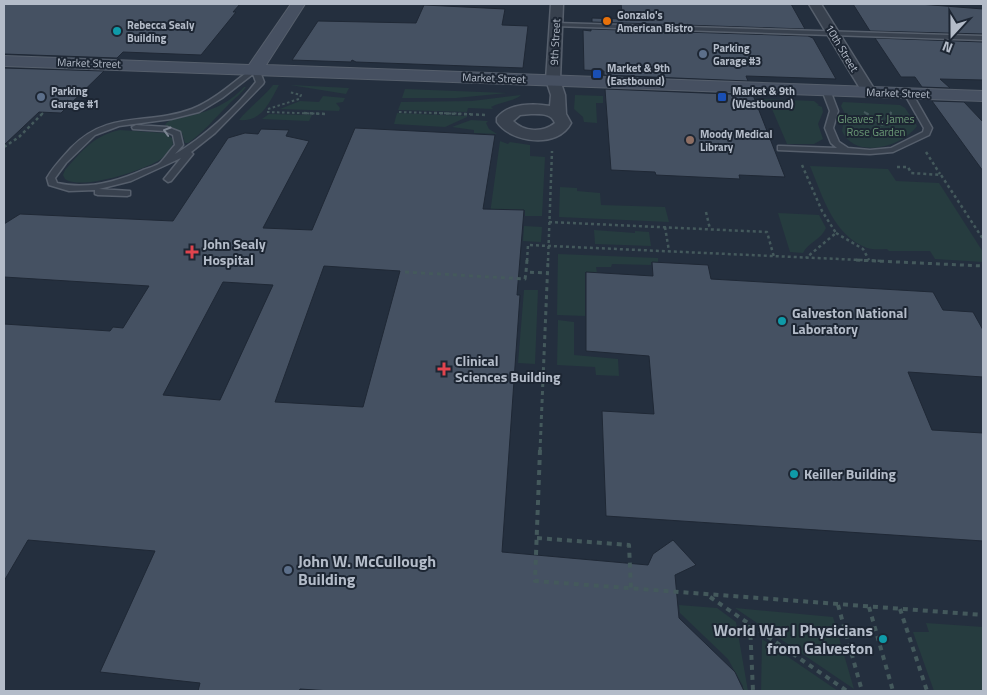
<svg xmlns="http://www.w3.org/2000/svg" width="987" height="695" viewBox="0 0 987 695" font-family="'Titillium Web',sans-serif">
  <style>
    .green { fill: #263c3f }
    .building { fill: #455162; stroke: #1f2835; fill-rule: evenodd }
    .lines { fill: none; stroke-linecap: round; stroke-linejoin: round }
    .lane-casing { stroke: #565f6c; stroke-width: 3 }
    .street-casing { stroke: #565f6c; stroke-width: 3 }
    .secondary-casing { stroke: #565f6c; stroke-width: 2 }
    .path-far3 { stroke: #44595c; stroke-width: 2; stroke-dasharray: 2.5 2.5; stroke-linecap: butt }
    .path-far2 { stroke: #44595c; stroke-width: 2.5; stroke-dasharray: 3 3; stroke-linecap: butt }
    .path-far1 { stroke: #44595c; stroke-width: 3; stroke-dasharray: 4 4; stroke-linecap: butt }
    .path { stroke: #44595c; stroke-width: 4; stroke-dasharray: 5 5; stroke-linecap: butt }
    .lane { fill: #38414e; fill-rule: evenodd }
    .street { fill: #38414e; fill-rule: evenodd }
    .secondary { fill: #465061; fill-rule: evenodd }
    .oneway { stroke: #7c8592 }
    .food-dot { fill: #e8710a; stroke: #1d2633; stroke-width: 2 }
    .culture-dot { fill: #0f9aa8; stroke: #1d2633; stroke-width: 2 }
    .service-dot { fill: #5c6f8a; stroke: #1d2633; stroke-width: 2 }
    .transit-dot { fill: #1a4fb4; stroke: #1d2633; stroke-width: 2 }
    .education-dot { fill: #8d6e63; stroke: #1d2633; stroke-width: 2 }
    .health-dot { fill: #e0444e; stroke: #1d2633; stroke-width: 2 }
    .labels { text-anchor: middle; stroke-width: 4; stroke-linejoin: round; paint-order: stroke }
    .far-poi-label { font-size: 11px; font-weight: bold; fill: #b4bcc9; stroke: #1d2633; text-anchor: start }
    .far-street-label { font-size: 11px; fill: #b4bcc9; stroke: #1d2633 }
    .far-park-label { font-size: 11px; fill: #6b9a76; stroke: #1d2633 }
    .poi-label { font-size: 14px; font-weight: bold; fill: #b4bcc9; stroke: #1d2633; text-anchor: start }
    .near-poi-label { font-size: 16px; font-weight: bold; fill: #b4bcc9; stroke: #1d2633; text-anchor: start }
  </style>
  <rect width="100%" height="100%" fill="#242f3e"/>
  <!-- green -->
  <g class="green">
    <path d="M 273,85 L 279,85 C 269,103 262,122 239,120 C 249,107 263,98 273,85 Z"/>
    <path d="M 290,85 L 349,88 L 346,94 Z"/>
    <path d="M 244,87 L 246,87 C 241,94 235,98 229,104 C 215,118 204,132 188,143 L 185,143 L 182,133 L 165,125 C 168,119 178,119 185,117 C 207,112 228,105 244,87 Z"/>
    <path d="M 405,89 L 507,93 L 456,98 L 402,98 Z"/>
    <path d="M 521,95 C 515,101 500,102 491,107 L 493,109 L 468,108 L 467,112 L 398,110 L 401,102 L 472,101 Z"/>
    <path d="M 575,95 L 603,96 L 603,103 L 596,103 L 597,123 L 584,122 L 583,117 L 574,109 Z"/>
    <path d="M 323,96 L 345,98 L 343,102 L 336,103 L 340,108 L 339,111 L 280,109 L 300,101 L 319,102 Z"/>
    <path d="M 761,99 L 814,101 L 819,105 L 817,105 L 822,107 L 823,112 L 818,124 L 823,139 L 814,144 L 787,144 L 772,109 L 765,109 Z"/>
    <path d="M 843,102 L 900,105 L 905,108 L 917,126 C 902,147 855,160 842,131 L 845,114 L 841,106 Z"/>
    <path d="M 397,113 L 467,116 L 467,117 L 445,127 L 394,124 Z"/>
    <path d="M 269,114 L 312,115 L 309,121 L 262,119 Z"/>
    <path d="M 471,120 L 488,121 L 486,123 L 489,129 L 497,134 L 474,133 L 474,130 L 452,127 Z"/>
    <path d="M 120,130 L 164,133 L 172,138 L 173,144 C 170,149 166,155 161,159 C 145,170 82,191 65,179 L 63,175 L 65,170 C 82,151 94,135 120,130 Z"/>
    <path d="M 500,141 L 508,144 L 510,142 L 530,145 L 530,156 L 545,157 L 542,216 L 525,216 L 525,210 L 500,209 L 494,251 L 485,250 Z"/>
    <path d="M 810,166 L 888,169 L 896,181 L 939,183 L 983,252 L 983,262 L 935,259 L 930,251 L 889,251 L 887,249 C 881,249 873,250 867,248 C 833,235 823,197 810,166 Z"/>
    <path d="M 560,187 L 577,188 L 577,191 L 600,193 L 601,205 L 665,207 L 669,222 L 559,217 Z"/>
    <path d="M 778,213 L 819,215 L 826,228 C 821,240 808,242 803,253 L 790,252 Z"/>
    <path d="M 524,226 L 542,227 L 541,242 L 523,241 Z"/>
    <path d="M 594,230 L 635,233 L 635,231 L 649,232 L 651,246 L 595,244 Z"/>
    <path d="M 558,254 L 658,258 L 658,262 L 651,262 L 651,265 L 612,264 L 611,267 L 596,267 L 597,273 L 585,272 L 585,316 L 557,315 Z"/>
    <path d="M 524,290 L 538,290 L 535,364 L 518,363 Z"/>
    <path d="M 558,320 L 574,322 L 574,355 L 618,359 L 619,376 L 596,375 L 595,367 L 557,365 Z"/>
    <path d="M 679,605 L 717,608 L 736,622 L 748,691 L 742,691 L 743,686 L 728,659 L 680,613 Z"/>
    <path d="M 735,608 L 833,617 L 854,689 Z"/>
    <path d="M 926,623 L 983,627 L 983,691 L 934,691 L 913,632 L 929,632 Z"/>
    <path d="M 762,639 L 838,691 L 761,691 Z"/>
  </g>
  <!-- building -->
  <g class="building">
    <path d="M 4,4 L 240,4 L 233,12 L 236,12 L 201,55 L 123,52 L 117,58 L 4,54 Z"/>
    <path d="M 621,4 L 791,4 L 805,29 L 592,22 L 592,18 L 623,19 Z"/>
    <path d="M 853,4 L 919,4 L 983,9 L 983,34 L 870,31 Z"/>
    <path d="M 424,5 L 505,9 L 502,25 L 528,26 L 523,68 L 356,62 L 352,60 L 351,62 L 292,60 L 318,21 L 416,23 Z"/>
    <path d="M 591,29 L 808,36 L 813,38 L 836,79 L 746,76 L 748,81 L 604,75 L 604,71 L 584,70 L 583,30 L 591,31 Z"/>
    <path d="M 875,38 L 983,42 L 983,80 L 940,79 L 950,88 L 922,87 L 915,77 L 901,77 Z"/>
    <path d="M 4,68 L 104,71 L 61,113 L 39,112 L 4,145 Z"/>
    <path d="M 605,89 L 753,95 L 785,177 L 739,175 L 740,179 L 656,175 L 655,172 L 611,170 Z"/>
    <path d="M 932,101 L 964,102 L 983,122 L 983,171 Z"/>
    <path d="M 355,128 L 495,135 L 483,209 L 524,210 L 517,295 L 520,295 L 502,552 L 648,565 L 653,554 L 673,540 L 696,565 L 675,575 L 679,618 L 735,672 L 744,691 L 331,691 L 300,689 L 299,691 L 198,691 L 200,683 L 100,672 L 155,551 L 28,540 L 4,581 L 4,324 L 110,331 L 113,327 L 123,328 L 149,286 L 4,277 L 4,224 L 20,214 L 173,221 L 228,138 L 245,133 L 258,134 L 261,129 L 289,130 L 286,136 L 309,141 L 263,228 L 312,230 ZM 324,266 L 400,271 L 363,407 L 275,402 ZM 223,282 L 273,285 L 220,400 L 163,395 Z"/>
    <path d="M 652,262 L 708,265 L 711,279 L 933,292 L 943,310 L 973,312 L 983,330 L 983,377 L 908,372 L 932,430 L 983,433 L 983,541 L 606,516 L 602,411 L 654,414 L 649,356 L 586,351 L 586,272 L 653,276 Z"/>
  </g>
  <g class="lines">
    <defs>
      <g id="lane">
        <path d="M 556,23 L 983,36 L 983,40 L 554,26 L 553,25 Z"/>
        <path d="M 253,68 L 259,69 L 264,82 L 263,84 L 215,133 L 191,152 L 193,154 L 171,181 L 168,182 L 164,179 L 181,158 L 131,181 L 99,189 L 130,191 L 130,195 L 127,196 L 98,195 L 95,194 L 95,190 L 69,191 L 49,185 L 47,178 C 53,167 62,158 71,148 C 109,109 147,126 192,109 C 215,100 233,82 253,68 ZM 253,74 L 256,82 C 238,106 202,139 175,154 L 183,145 L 180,132 L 167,127 L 136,125 L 132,127 L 133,129 L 165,131 L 173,135 L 175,145 C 170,150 165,158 161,162 C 157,166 148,168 143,170 C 116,182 87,190 57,183 L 55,178 L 66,163 L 95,135 L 119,126 L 171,119 L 199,112 L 222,98 Z"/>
        <path d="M 823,88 L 830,90 L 838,111 L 833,128 L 839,142 L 848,148 L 870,150 L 891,148 L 923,132 L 924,128 L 904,93 L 908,91 L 912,93 L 932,128 L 929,135 L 893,152 L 870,154 L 778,150 L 778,146 L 781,146 L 837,148 L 831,143 L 825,128 L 830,111 L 822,90 Z"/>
      </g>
      <g id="street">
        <path d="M 551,4 L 563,4 L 560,80 L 565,95 L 566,114 L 571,123 C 558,149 511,143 497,122 L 497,118 C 508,103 534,103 550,106 L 551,95 L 546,80 ZM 531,114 C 541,114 551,113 555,123 C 543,133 524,132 513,121 L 520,115 Z"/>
        <path d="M 809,4 L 821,4 L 876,92 L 874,95 L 864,95 Z"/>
      </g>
      <path id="secondary" d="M 291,4 L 305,4 L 266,65 L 983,91 L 983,101 L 4,66 L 4,56 L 249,65 Z"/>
    </defs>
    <!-- lane casing -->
    <use href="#lane" class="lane-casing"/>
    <!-- street casing -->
    <use href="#street" class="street-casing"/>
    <!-- secondary casing -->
    <use href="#secondary" class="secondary-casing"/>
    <!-- path-far3 -->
    <g class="path-far3">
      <path d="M 268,109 L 299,99 L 301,95 L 289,92"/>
      <path d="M 267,112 L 327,114"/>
      <path d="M 399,112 L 471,114"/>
      <path d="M 864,112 L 868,114"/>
      <path d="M 42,114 L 43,113"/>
      <path d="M 890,114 L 892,111"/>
    </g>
    <!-- path-far2 -->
    <g class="path-far2">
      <path d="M 304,113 L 327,114"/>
      <path d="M 434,113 L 486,115"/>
      <path d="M 866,113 L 882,124 L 882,128 L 874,135"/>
      <path d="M 880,121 L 888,118 L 891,113"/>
      <path d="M 4,147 L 19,137 L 43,113"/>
      <path d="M 926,152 L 940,174"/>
      <path d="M 802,165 L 822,211 L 836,233 L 806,258"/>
      <path d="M 897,167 L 908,167 L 911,173 L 941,175 L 983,239"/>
      <path d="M 706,212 L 710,229"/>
      <path d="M 549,222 L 767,232 L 774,257"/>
      <path d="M 665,227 L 669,251"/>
      <path d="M 836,233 L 863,249 L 869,260"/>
      <path d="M 527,261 L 528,245 L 883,261"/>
      <path d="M 548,261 L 552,151"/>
    </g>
    <!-- path-far1 -->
    <g class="path-far1">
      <path d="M 527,260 L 526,272 L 547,273"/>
      <path d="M 856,260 L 983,266"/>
      <path d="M 405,272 L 525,279 L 526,272"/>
      <path d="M 540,451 L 548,260"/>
    </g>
    <!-- path -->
    <g class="path">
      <path d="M 540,450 L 535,581 L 983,615"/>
      <path d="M 537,538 L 629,545 L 631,589"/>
      <path d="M 710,597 L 847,691"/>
      <path d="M 838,605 L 862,691"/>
      <path d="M 869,607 L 893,691"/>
      <path d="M 900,609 L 927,691"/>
      <path d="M 750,625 L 753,691"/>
    </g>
    <!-- lane -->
    <use href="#lane" class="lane"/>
    <!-- street -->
    <use href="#street" class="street"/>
    <!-- secondary -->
    <use href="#secondary" class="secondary"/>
  </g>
  <!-- one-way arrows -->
  <defs><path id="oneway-chevron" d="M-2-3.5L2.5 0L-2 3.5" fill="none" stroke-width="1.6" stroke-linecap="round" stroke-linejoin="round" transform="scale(1.25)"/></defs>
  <use class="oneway" href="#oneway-chevron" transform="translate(167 131) rotate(-164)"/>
  <!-- markers -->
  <circle class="food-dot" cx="607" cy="21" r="5"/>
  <g class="culture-dot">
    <circle cx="117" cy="31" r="5"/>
    <circle cx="782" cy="321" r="5"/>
    <circle cx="794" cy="474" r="5"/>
    <circle cx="883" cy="639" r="5"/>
  </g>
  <g class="service-dot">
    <circle cx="703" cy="54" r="5"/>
    <circle cx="41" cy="97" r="5"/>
    <circle cx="288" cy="570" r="5"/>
  </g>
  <g class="transit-dot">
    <rect x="592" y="69" width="10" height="10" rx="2.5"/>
    <rect x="717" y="92" width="10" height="10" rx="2.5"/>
  </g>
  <circle class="education-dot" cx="690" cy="140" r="5"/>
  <g class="health-dot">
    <path d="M189.5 244.5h5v5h5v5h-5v5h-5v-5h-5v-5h5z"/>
    <path d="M441.5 361.5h5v5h5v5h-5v5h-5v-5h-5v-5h5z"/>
  </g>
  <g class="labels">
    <!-- far-poi labels -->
    <g class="far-poi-label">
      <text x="617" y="19">Gonzalo's<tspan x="617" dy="13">American Bistro</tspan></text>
      <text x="127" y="29">Rebecca Sealy<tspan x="127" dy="13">Building</tspan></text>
      <text x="713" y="52">Parking<tspan x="713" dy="13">Garage #3</tspan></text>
      <text x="607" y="72">Market &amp; 9th<tspan x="607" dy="13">(Eastbound)</tspan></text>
      <text x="51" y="95">Parking<tspan x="51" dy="13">Garage #1</tspan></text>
      <text x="732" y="95">Market &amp; 9th<tspan x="732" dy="13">(Westbound)</tspan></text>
      <text x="700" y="138">Moody Medical<tspan x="700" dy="13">Library</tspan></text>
    </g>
    <!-- far-street labels -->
    <g class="far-street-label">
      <text transform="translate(555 42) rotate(-87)" y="4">9th Street</text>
      <text transform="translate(842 48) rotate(59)" y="4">10th Street</text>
      <text transform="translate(89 63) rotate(2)" y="4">Market Street</text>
      <text transform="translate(494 78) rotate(2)" y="4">Market Street</text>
      <text transform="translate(898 93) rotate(2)" y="4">Market Street</text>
    </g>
    <!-- far-park labels -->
    <g class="far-park-label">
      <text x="876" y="123">Gleaves T. James<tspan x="876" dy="13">Rose Garden</tspan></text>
    </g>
    <!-- poi labels -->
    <g class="poi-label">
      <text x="203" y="249">John Sealy<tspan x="203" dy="16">Hospital</tspan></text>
      <text x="792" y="318">Galveston National<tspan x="792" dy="16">Laboratory</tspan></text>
      <text x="455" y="366">Clinical<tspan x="455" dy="16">Sciences Building</tspan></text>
      <text x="804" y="479">Keiller Building</text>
    </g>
    <!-- near-poi labels -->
    <g class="near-poi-label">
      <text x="298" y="567">John W. McCullough<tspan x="298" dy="18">Building</tspan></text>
      <text x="873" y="636" text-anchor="end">World War I Physicians<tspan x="873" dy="18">from Galveston</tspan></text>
    </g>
  </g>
  <!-- border -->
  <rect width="987" height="695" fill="none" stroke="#b4bcc9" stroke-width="10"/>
  <!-- north arrow -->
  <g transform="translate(952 35) rotate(201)" stroke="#1d2633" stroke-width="4" paint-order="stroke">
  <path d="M0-4L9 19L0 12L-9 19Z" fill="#b4bcc9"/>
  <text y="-8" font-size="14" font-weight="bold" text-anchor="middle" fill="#b4bcc9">N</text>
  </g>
</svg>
